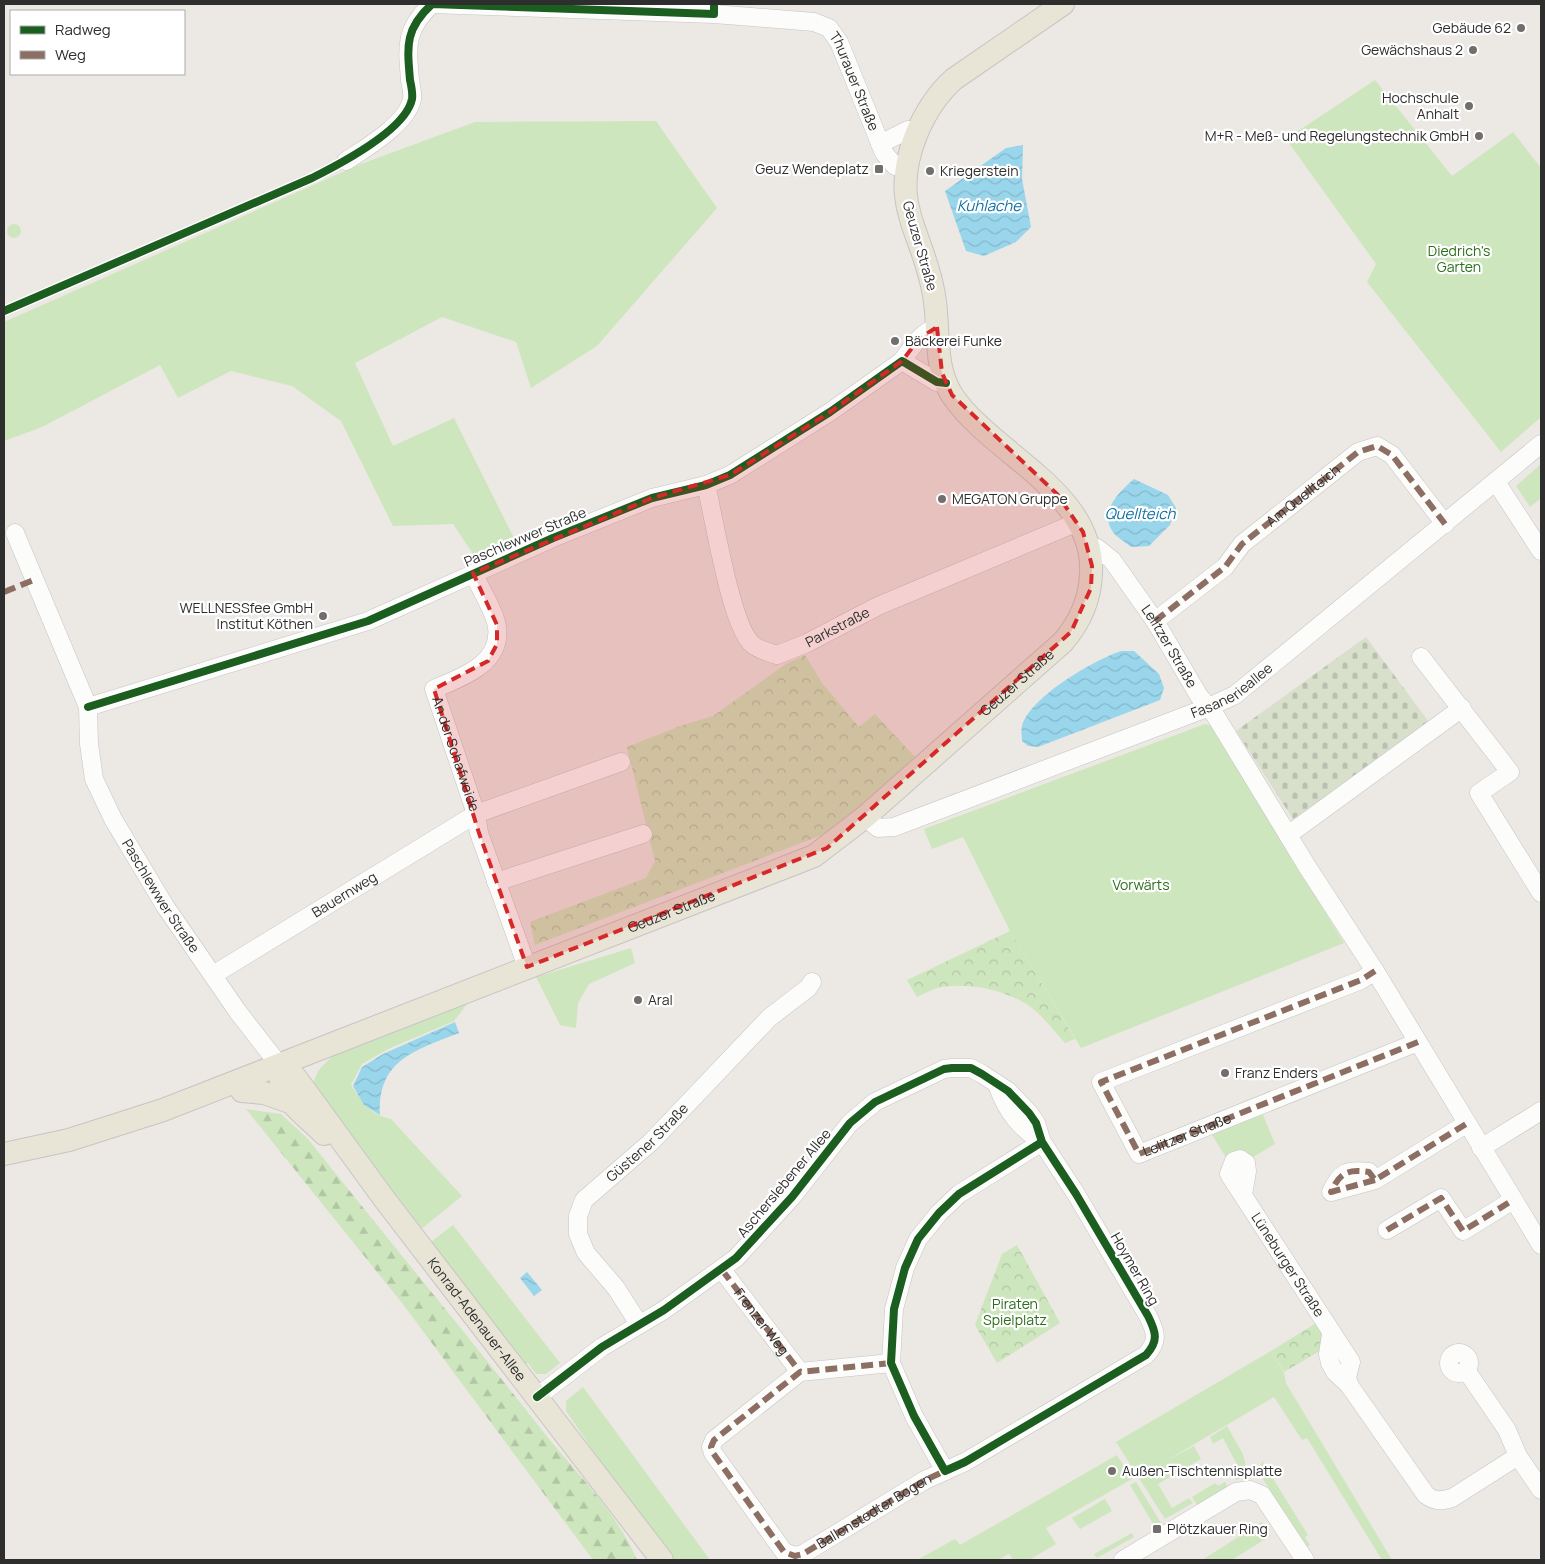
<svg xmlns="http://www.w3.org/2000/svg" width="1545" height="1564" viewBox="0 0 1545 1564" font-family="Manrope,sans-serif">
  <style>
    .grass { fill: #cee6be }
    .forest { fill: url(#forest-firs) }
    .cemetery { fill: url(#cemetery-stones) }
    .park { fill: url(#park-crowns) }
    .water { fill: url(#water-waves) }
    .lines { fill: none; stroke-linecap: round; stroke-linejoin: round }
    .minor-casing { stroke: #c5c4c5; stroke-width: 19 }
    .major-casing { stroke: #c6c5c4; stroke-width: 24 }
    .minor { stroke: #fcfcfb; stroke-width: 18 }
    .major { stroke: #e8e4d6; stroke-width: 22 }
    .quiet { stroke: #8d6e63; stroke-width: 6; stroke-dasharray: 12 6; stroke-linecap: butt }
    .cycleway-casing { stroke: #fff; stroke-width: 11 }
    .cycleway { stroke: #1b5e20; stroke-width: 8 }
    .marked { fill: #d62828; fill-opacity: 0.2; stroke: #d62828; stroke-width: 4; stroke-dasharray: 10 6; stroke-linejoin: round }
    .poi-dot { fill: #706f6e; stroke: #fff; stroke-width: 2 }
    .labels { text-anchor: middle; stroke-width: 4.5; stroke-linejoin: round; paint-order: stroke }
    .poi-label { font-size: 14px; fill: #2e2e2e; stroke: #fff; text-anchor: start }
    .street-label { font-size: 14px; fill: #2e2e2e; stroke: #fff }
    .park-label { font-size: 14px; fill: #2c6e1b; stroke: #fff }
    .water-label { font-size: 15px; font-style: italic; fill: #0d6fa3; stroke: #fff }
  </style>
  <defs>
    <pattern id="forest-firs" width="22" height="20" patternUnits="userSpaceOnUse" patternTransform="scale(1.25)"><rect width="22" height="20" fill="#cee6be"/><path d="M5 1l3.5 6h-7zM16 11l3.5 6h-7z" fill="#b1c6a4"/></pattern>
    <pattern id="cemetery-stones" width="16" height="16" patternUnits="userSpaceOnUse" patternTransform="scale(1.25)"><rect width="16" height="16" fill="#d8e0cc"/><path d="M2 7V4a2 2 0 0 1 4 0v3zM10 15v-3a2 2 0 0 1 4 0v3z" fill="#bac0b0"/></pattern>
    <pattern id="park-crowns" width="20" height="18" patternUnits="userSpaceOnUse" patternTransform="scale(1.25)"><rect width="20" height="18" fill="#cee6be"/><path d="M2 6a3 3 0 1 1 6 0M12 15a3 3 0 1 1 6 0" fill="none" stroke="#b1c6a4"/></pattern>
    <pattern id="water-waves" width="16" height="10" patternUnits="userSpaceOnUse" patternTransform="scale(1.25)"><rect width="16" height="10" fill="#99d6ec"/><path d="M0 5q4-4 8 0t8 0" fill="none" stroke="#84b8cb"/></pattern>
  </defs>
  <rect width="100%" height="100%" fill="#ece8e4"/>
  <!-- grass -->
  <g class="grass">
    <path d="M 1375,80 L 1452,176 L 1513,132 L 1541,168 L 1541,417 L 1501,452 L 1367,282 L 1376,264 L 1286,139 Z"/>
    <path d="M 656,121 L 717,208 L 597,346 L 531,388 L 516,342 L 442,317 L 355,363 L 393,446 L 454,418 L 515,540 L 473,554 L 453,524 L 393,526 L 341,421 L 292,386 L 231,371 L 178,398 L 160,365 L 42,427 L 4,441 L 4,322 L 361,164 L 475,122 Z"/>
    <circle cx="14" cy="231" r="7"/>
    <path d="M 1541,464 L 1541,498 L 1530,507 L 1516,486 Z"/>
    <path d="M 1205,724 L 1211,726 L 1344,943 L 1081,1048 L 1010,931 L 963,837 L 932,849 L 924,829 Z"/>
    <path d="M 631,948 L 635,963 L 589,984 L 578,1003 L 576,1028 L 560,1025 L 536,977 Z"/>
    <path d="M 470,1000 L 454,1021 L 388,1049 L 362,1064 L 351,1085 C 362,1102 371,1115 391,1119 L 462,1196 L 420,1230 L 313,1089 C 314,1073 321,1066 333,1056 Z"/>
    <path d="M 1261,1110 L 1275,1144 L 1250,1159 L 1246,1151 L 1227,1159 L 1209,1130 Z"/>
    <path d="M 453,1225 L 560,1363 L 546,1374 L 536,1374 L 528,1363 L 523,1366 L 431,1249 L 432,1241 Z"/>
    <path d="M 1271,1351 L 1284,1373 L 1286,1383 L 1392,1560 L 1382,1560 L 1307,1438 L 1302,1440 L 1274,1397 L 1164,1462 L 1194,1446 L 1201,1459 L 1158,1484 L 1172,1508 L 1189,1498 L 1193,1503 L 1165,1519 L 1116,1442 Z"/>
    <path d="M 583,1387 L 710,1560 L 668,1560 L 566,1411 L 566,1401 Z"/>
    <path d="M 1227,1426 L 1243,1454 L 1248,1475 L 1236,1480 L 1234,1476 L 1241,1472 L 1223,1438 L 1213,1444 L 1210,1437 Z"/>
    <path d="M 1117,1455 L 1132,1479 L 1046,1528 L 1056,1544 L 1029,1560 L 1013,1560 L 1009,1554 L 998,1560 L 917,1560 L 955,1539 L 960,1545 Z"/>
    <path d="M 1262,1461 L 1308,1535 L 1305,1537 L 1310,1545 L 1306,1547 L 1259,1473 Z"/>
    <path d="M 1136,1482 L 1161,1523 L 1155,1527 L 1130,1485 Z"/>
    <path d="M 1225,1482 L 1232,1494 L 1201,1511 L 1192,1497 L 1215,1483 L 1218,1486 Z"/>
    <path d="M 1105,1499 L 1112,1511 L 1080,1529 L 1072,1518 Z"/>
    <path d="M 1262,1522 L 1270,1536 L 1232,1560 L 1202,1560 Z"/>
    <path d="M 1132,1533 L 1134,1537 L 1097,1558 L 1094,1554 Z"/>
  </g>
  <!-- forest -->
  <path class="forest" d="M 246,1109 L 281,1114 L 308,1139 C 385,1236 465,1332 541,1429 C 575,1472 615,1509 637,1560 L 593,1560 L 402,1303 Z"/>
  <!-- cemetery -->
  <path class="cemetery" d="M 1366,637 L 1431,725 L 1293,819 L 1236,731 Z"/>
  <!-- park -->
  <g class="park">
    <path d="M 805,655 L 822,683 L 859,727 L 875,714 L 916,758 L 830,832 L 535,945 L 530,922 L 646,878 L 655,861 L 627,747 L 680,726 L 713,716 L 786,664 Z"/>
    <path d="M 1010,931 L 1075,1039 L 1065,1043 C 1052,1029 1039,1010 1021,1001 C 998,988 963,982 938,988 C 931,990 923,994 917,997 L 907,980 Z"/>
    <path d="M 1017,1245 L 1060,1323 L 997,1363 L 975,1325 L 1002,1254 Z"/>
    <path d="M 1321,1320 L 1328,1350 L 1318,1352 L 1284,1372 L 1271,1351 Z"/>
  </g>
  <!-- water -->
  <g class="water">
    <path d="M 1023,145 L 1022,179 L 1031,227 L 1016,242 L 984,256 L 966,251 L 945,191 L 1006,148 Z"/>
    <path d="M 1134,479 L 1168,495 L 1176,508 L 1170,525 L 1149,546 L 1131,547 C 1126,542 1117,538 1113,532 C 1098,512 1120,491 1134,479 Z"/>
    <path d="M 1121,651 L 1134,651 L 1159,674 L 1164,688 L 1160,700 L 1038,747 L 1028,746 L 1022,741 C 1022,737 1021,730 1022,726 C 1030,697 1094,660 1121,651 Z"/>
    <path d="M 455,1022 L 459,1033 C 417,1050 377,1059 380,1115 L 364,1105 L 353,1086 L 362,1067 L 383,1054 Z"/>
    <path d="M 527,1272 L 542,1290 L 534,1296 L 520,1278 Z"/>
  </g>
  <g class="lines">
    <defs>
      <g id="minor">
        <path id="s1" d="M 431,4 L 714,14 L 814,22 L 829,28 L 839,42 L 884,153 L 895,166 L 905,169"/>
        <path d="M 880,144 L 908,130 L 918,130"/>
        <path d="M 346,161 C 366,148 407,124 412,99 C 413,94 411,86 410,80 C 407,45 405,29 432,4"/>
        <path d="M 902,361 C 912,347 921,332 937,327"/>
        <path d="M 1496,482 L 1541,551"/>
        <path id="s2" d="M 706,485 C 714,517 731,626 752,644 C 758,650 769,652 777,655 L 805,644 L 878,606 L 1078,522"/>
        <path id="s3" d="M 15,533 L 88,707 L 89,744 L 94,779 L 113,819 L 165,906 L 238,1012 L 280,1066"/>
        <path id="s4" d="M 1089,549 L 1097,548 L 1112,560 L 1155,621 L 1199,696 L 1215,715 L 1308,868 L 1375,971 L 1541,1245"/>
        <path id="s5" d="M 473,573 C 480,588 495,612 497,627 C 502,664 462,677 434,689 L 476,814 L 479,833 L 527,967"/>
        <path id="s6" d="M 1155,621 L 1225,567 L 1242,544 L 1358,452 L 1377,446 L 1392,455 L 1445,524"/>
        <path d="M 1421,657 L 1510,772 L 1479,793 L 1541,893"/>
        <path d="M 88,707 L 368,621 L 553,538 L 652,498 L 706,485 L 730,475 L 830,412 L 902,361 L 937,382 L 946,383"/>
        <path id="s7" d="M 865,817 L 878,828 L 894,827 L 1209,707 L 1235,695 L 1541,444"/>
        <path d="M 1288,835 L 1462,708"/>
        <path d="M 496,882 L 643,834"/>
        <path id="s8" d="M 1375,971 L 1361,980 L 1101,1082 L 1139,1154 L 1418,1042"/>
        <path id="s9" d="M 213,975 L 476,814 L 621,762"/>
        <path d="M 998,1087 C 1007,1112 1020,1128 1042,1142"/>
        <path d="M 1481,1148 L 1541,1111"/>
        <path d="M 1375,1180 L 1331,1192 C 1340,1172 1348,1169 1369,1172 L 1375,1180 L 1466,1124"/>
        <path id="s10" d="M 1243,1195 L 1247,1171 L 1246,1163 L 1240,1159 L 1234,1161 L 1229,1174 L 1351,1362 L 1347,1377 L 1349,1385"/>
        <path d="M 1387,1230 L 1441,1198 L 1463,1231 L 1513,1200"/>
        <path d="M 722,1270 L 800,1372"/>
        <path id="s11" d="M 639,1324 L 616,1288 L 586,1253 L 578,1234 L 578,1216 L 584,1200 L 651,1142 L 769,1018 L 808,988 L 812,982"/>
        <path d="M 1331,1334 L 1328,1354 L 1330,1363 L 1335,1372 L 1349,1385 L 1426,1495 C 1436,1502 1441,1501 1452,1498 L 1518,1456 L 1541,1490"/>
        <circle cx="1459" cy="1363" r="10"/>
        <path d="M 891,1363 L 800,1372 L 714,1440 L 711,1447 L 713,1453 L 784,1552 L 795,1556 L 803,1554 L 925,1480 L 945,1471"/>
        <path d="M 1466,1370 L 1507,1430 L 1518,1456"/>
        <path d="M 537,1397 L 602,1347 L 664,1310 L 736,1258 L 792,1197 L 850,1123 L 875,1102 L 944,1069 L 952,1068 L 971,1068 L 982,1074 L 1008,1091 L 1029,1113 L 1036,1123 L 1042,1142 L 1076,1194 L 1148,1316 C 1156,1332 1159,1341 1146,1355 L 965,1462 L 945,1471 L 914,1416 L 891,1363 L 894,1309 L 905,1268 L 918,1239 L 939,1213 L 959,1194 L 1042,1142"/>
        <path d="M 1123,1560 L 1236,1492 L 1250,1490 L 1262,1495 L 1305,1560"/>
      </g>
      <g id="major">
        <path id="s12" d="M 280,1066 L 292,1073 L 299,1082 L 385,1200 L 662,1560"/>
        <path d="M 280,1066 C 278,1101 302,1111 324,1134"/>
        <path d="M 236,1082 L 242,1091 L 264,1093 L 287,1101"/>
        <path id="s13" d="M 4,1154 L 69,1140 L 163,1110 L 814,856 L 865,817 L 1063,642 C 1080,622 1090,601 1091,574 C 1096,492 991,454 952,395 C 933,365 940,329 934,295 C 923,230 888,206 916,135 C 925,113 936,95 954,79 L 1063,4"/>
      </g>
    </defs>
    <!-- minor casing -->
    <use href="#minor" class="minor-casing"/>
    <!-- major casing -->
    <use href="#major" class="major-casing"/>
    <!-- minor -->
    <use href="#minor" class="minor"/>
    <!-- major -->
    <use href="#major" class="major"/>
    <!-- quiet -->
    <g class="quiet">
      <path d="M 4,592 L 36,579"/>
      <path d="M 1155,621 L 1225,567 L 1242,544 L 1358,452 L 1377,446 L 1392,455 L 1445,524"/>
      <path d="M 1375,971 L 1361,980 L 1101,1082 L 1139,1154 L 1418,1042"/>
      <path d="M 1375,1180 L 1331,1192 C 1340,1172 1348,1169 1369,1172 L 1375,1180 L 1466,1124"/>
      <path d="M 1387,1230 L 1441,1198 L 1463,1231 L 1513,1200"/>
      <path id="s14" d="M 722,1270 L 800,1372"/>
      <path id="s15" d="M 891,1363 L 800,1372 L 714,1440 L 711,1447 L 713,1453 L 784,1552 L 795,1556 L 803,1554 L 925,1480 L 945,1471"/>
    </g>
    <defs>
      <g id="cycleway">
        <path d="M 4,311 L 312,178 C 338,165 406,130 412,99 C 413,93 411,85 410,80 C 407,45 405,29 432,4 L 714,14 L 714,4"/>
        <path d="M 88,707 L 368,621 L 553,538 L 652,498 L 706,485 L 730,475 L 830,412 L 902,361 L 937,382 L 946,383"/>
        <path d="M 537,1397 L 602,1347 L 664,1310 L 736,1258 L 792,1197 L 850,1123 L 875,1102 L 944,1069 L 952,1068 L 971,1068 L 982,1074 L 1008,1091 L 1029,1113 L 1036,1123 L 1042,1142 L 1076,1194 L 1148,1316 C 1156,1332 1159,1341 1146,1355 L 965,1462 L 945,1471 L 914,1416 L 891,1363 L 894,1309 L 905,1268 L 918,1239 L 939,1213 L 959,1194 L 1042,1142"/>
      </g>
    </defs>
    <!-- cycleway casing -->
    <use href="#cycleway" class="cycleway-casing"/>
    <!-- cycleway -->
    <use href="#cycleway" class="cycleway"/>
  </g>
  <!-- marked area -->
  <path class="marked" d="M 937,327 L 942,373 L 952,395 L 1057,494 L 1083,532 L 1092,566 L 1091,588 L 1071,632 L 827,848 L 527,967 L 479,833 L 434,689 L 488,661 L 497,644 L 497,625 L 473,573 L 652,498 L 730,475 L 830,412 L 902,361 L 919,339 Z"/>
  <!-- markers -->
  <g class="poi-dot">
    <circle cx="1521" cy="28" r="5"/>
    <circle cx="1473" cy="50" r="5"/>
    <circle cx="1469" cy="106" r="5"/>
    <circle cx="1479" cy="136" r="5"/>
    <rect x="874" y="164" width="10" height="10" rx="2.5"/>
    <circle cx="930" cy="171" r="5"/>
    <circle cx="895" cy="341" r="5"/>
    <circle cx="942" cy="499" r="5"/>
    <circle cx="323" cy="616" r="5"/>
    <circle cx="638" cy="1000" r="5"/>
    <circle cx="1225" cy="1073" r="5"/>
    <circle cx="1112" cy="1471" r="5"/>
    <rect x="1152" y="1524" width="10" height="10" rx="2.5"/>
  </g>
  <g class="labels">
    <!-- poi labels -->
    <g class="poi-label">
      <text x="1511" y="33" text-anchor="end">Gebäude 62</text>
      <text x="1463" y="55" text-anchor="end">Gewächshaus 2</text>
      <text x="1459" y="103" text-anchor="end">Hochschule<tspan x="1459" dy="16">Anhalt</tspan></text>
      <text x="1469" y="141" text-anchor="end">M+R - Meß- und Regelungstechnik GmbH</text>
      <text x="869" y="174" text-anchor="end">Geuz Wendeplatz</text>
      <text x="940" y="176">Kriegerstein</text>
      <text x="905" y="346">Bäckerei Funke</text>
      <text x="952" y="504">MEGATON Gruppe</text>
      <text x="313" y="613" text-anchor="end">WELLNESSfee GmbH<tspan x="313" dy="16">Institut Köthen</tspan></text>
      <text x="648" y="1005">Aral</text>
      <text x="1235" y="1078">Franz Enders</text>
      <text x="1122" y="1476">Außen-Tischtennisplatte</text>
      <text x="1167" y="1534">Plötzkauer Ring</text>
    </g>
    <!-- street labels -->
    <g class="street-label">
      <text dy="5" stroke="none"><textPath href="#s1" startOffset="459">Thurauer Straße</textPath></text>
      <text transform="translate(920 246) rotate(74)" y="5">Geuzer Straße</text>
      <text dy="5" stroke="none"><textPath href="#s6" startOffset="195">Am Quellteich</textPath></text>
      <text transform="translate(525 537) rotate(-23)" y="5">Paschlewwer Straße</text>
      <text dy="5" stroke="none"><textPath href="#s2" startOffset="261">Parkstraße</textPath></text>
      <text dy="5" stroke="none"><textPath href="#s4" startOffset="131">Lelitzer Straße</textPath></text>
      <text dy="5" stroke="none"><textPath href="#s13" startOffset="1131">Geuzer Straße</textPath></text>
      <text dy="5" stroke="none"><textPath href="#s7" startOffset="398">Fasanerieallee</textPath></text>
      <text dy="5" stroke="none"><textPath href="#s5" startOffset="224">An der Schafweide</textPath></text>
      <text dy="5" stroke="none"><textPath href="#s9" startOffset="154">Bauernweg</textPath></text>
      <text dy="5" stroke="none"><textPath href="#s3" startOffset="396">Paschlewwer Straße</textPath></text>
      <text dy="5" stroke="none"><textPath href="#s13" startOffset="711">Geuzer Straße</textPath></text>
      <text dy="5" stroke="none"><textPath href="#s8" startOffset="429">Lelitzer Straße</textPath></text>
      <text dy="5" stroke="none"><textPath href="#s11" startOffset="230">Güstener Straße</textPath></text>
      <text transform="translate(784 1183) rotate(-50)" y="5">Ascherslebener Allee</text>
      <text dy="5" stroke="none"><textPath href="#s10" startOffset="168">Lüneburger Straße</textPath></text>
      <text transform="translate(1135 1269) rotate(60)" y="5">Hoymer Ring</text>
      <text dy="5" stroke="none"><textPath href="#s12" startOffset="322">Konrad-Adenauer-Allee</textPath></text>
      <text dy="5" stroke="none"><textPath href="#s14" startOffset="65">Frenzer Weg</textPath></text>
      <text dy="5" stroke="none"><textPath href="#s15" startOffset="440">Ballenstedter Bogen</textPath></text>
    </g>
    <!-- park labels -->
    <g class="park-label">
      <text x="1459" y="256">Diedrich's<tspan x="1459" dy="16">Garten</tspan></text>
      <text x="1141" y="890">Vorwärts</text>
      <text x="1015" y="1309">Piraten<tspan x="1015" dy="16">Spielplatz</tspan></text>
    </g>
    <!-- water labels -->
    <g class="water-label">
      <text x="989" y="211">Kuhlache</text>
      <text x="1140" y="519">Quellteich</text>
    </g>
  </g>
  <!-- border -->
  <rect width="1545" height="1564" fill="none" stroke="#2e2e2e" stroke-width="10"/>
  <!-- legend -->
  <rect x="10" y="10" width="175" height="65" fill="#ffffff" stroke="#ababab"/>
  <rect x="20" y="26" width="25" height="8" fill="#1b5e20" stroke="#ababab"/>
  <text x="55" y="35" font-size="15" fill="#2e2e2e">Radweg</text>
  <rect x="20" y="51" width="25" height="8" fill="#8d6e63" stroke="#ababab"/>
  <text x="55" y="60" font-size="15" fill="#2e2e2e">Weg</text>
</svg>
